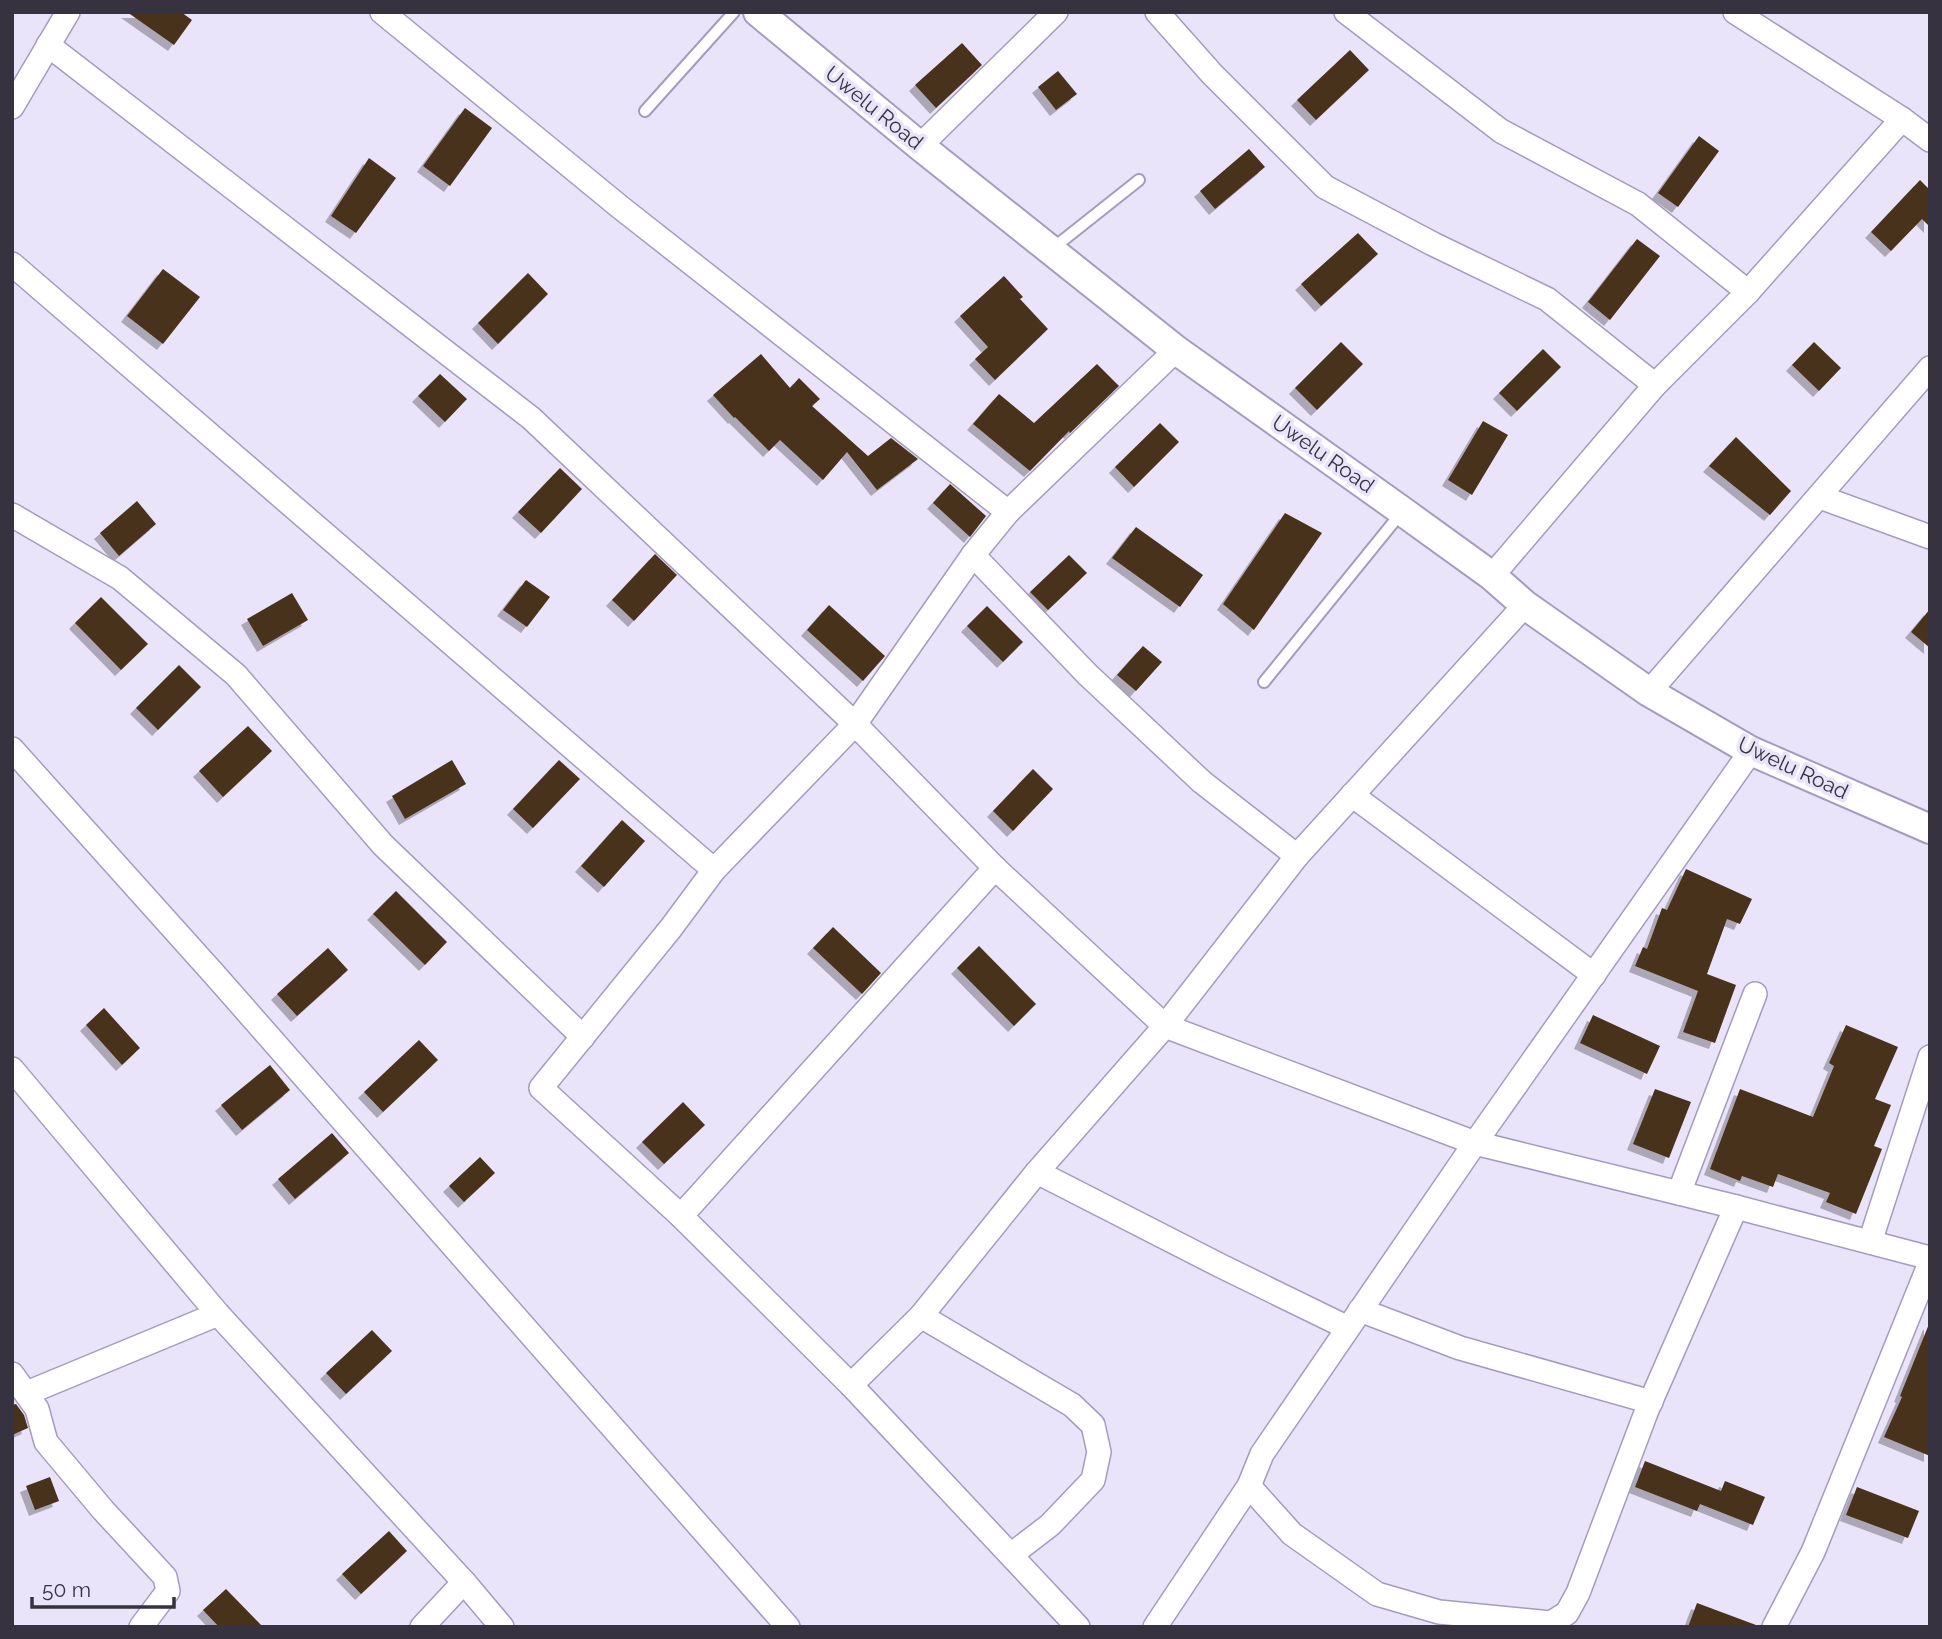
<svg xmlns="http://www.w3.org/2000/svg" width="1942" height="1639" viewBox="0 0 1942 1639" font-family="Raleway,sans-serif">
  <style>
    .building { fill: #48311a; filter: url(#shadow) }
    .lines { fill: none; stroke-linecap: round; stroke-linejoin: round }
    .service-casing { stroke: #a59cbd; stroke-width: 14 }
    .minor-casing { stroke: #a59cbd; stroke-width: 26 }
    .tertiary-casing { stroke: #a59cbd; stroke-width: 32 }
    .service { stroke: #fff; stroke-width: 10 }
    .minor { stroke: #fff; stroke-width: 23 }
    .tertiary { stroke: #fff; stroke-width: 28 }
    .labels { text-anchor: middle; stroke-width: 7; stroke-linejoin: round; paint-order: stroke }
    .street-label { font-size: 21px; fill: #363240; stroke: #eae4fa }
  </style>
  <defs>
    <filter id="shadow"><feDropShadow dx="-6" dy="6" stdDeviation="0" flood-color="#0004"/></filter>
  </defs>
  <rect width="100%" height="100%" fill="#eae4fa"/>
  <!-- building -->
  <g class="building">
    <path d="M 127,12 L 181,12 L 192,20 L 174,45 Z"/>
    <path d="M 962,43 L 982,65 L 936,108 L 915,85 Z"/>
    <path d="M 1350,50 L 1369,70 L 1316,120 L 1297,100 Z"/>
    <path d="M 1058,71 L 1077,94 L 1056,110 L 1038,87 Z"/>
    <path d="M 465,108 L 492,128 L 450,186 L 423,166 Z"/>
    <path d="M 1699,136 L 1719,151 L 1678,207 L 1658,193 Z"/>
    <path d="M 1249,149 L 1265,167 L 1215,209 L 1200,191 Z"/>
    <path d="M 369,158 L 396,178 L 356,233 L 331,216 Z"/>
    <path d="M 1920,180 L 1930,190 L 1930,227 L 1922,219 L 1891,251 L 1871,232 Z"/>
    <path d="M 1358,233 L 1378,254 L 1321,306 L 1301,284 Z"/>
    <path d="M 1637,239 L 1660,256 L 1610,320 L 1588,302 Z"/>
    <path d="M 163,269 L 200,297 L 163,344 L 127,316 Z"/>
    <path d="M 528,273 L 548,294 L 498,344 L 478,323 Z"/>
    <path d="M 1004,276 L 1023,297 L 1020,299 L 1048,329 L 995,380 L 975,359 L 988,347 L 960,316 Z"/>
    <path d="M 1341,342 L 1363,364 L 1317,410 L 1295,388 Z"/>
    <path d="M 1814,342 L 1841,368 L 1819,391 L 1792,365 Z"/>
    <path d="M 1543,349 L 1561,367 L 1517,411 L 1499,393 Z"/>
    <path d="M 761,354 L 790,388 L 799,378 L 820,399 L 812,406 L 868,456 L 891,438 L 918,459 L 877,490 L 847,452 L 823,480 L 780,440 L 769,451 L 735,417 L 734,418 L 713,395 Z"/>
    <path d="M 1097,364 L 1119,386 L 1070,433 L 1069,431 L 1030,471 L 973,424 L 999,394 L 1034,423 Z"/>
    <path d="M 440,374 L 467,399 L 445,422 L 418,396 Z"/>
    <path d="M 1483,421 L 1508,435 L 1472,495 L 1448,480 Z"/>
    <path d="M 1160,423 L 1179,442 L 1134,487 L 1115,467 Z"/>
    <path d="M 1736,437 L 1791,491 L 1770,515 L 1709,466 Z"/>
    <path d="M 560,468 L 582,489 L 541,533 L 518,512 Z"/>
    <path d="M 950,484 L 986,516 L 970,537 L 933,503 Z"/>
    <path d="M 137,501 L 156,524 L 119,556 L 100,533 Z"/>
    <path d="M 1285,513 L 1322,533 L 1254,630 L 1223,604 Z"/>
    <path d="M 1136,527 L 1203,575 L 1180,607 L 1112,558 Z"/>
    <path d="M 655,554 L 677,575 L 634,621 L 612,600 Z"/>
    <path d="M 1069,555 L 1087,573 L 1048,610 L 1030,592 Z"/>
    <path d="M 526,580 L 550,597 L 527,627 L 503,610 Z"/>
    <path d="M 292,593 L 308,620 L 263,646 L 247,619 Z"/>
    <path d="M 101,597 L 148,644 L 121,670 L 75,623 Z"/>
    <path d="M 829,605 L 885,656 L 863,681 L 807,630 Z"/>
    <path d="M 987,606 L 1023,642 L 1003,662 L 967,626 Z"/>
    <path d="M 1930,609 L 1930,648 L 1911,632 Z"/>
    <path d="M 1143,646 L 1162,662 L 1136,691 L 1117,675 Z"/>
    <path d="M 179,665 L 201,687 L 158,730 L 136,708 Z"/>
    <path d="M 248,726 L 272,751 L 223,797 L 199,771 Z"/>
    <path d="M 452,760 L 466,784 L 405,819 L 392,796 Z"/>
    <path d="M 559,760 L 580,779 L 533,828 L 513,809 Z"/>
    <path d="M 1033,769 L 1053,789 L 1013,831 L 993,811 Z"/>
    <path d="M 622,820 L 645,841 L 604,887 L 581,866 Z"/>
    <path d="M 1686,869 L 1752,899 L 1740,924 L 1727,919 L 1707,974 L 1736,985 L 1715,1043 L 1683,1032 L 1698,991 L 1635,966 L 1643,947 L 1647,949 L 1662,908 L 1667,910 Z"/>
    <path d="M 396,891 L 447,942 L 425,965 L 373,914 Z"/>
    <path d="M 833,927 L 881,973 L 862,994 L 813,948 Z"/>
    <path d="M 979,946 L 1036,1004 L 1014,1026 L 957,968 Z"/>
    <path d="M 328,948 L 348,970 L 297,1016 L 277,994 Z"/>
    <path d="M 104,1008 L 140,1048 L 122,1065 L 86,1025 Z"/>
    <path d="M 1593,1015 L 1660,1046 L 1647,1074 L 1580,1043 Z"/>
    <path d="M 1846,1025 L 1898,1047 L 1875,1099 L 1891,1105 L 1874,1146 L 1882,1149 L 1856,1214 L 1826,1202 L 1830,1193 L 1778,1174 L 1773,1187 L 1742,1176 L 1740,1181 L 1710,1169 L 1740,1089 L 1813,1117 L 1834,1066 L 1829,1063 Z"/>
    <path d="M 419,1040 L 438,1060 L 383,1112 L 364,1092 Z"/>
    <path d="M 270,1065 L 290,1090 L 242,1130 L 221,1105 Z"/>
    <path d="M 1655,1089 L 1691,1102 L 1669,1158 L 1633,1144 Z"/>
    <path d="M 683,1102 L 705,1125 L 664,1164 L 642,1142 Z"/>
    <path d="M 332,1133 L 349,1153 L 295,1199 L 278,1179 Z"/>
    <path d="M 480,1157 L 495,1173 L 464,1202 L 449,1186 Z"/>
    <path d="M 1929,1324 L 1930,1324 L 1930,1456 L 1884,1437 L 1902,1397 L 1900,1396 Z"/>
    <path d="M 372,1330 L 392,1351 L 346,1394 L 326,1373 Z"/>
    <path d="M 16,1404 L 24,1415 L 28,1428 L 12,1435 L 12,1405 Z"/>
    <path d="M 1645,1461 L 1721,1491 L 1725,1481 L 1765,1497 L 1753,1525 L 1700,1504 L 1697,1511 L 1635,1487 Z"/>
    <path d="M 50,1477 L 59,1501 L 35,1510 L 26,1486 Z"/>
    <path d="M 1857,1487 L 1919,1511 L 1908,1538 L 1846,1515 Z"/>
    <path d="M 389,1531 L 407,1551 L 361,1594 L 342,1574 Z"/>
    <path d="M 226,1589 L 263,1627 L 219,1627 L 203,1610 Z"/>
    <path d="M 1697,1603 L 1756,1625 L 1756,1627 L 1688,1627 Z"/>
  </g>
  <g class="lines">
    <defs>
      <g id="service">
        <path d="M 645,111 L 734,12"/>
        <path d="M 1052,249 L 1139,180"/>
        <path d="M 1264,682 L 1401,513"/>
      </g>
      <g id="minor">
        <path d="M 382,12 L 620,207 L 1008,512"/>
        <path d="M 1157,12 L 1212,74 L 1325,187 L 1433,244 L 1547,299 L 1655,385"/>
        <path d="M 1346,12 L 1501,131 L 1638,204 L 1748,292"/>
        <path d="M 1735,12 L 1902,119 L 1930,140"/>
        <path d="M 48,45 L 531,418 L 855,724 L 995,868 L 1165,1026 L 1475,1143 L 1736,1207 L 1930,1258"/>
        <path d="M 12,107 L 68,12"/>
        <path d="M 920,146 L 1056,12"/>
        <path d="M 12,264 L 714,870"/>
        <path d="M 1820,497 L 1930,537"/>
        <path d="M 12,515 L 120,578 L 236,675 L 383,845 L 583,1037"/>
        <path d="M 973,555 L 1087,674 L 1202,782 L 1297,856"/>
        <path d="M 1492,576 L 1655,385 L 1748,292 L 1902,119"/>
        <path d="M 1649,692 L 1930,368"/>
        <path d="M 12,749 L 214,974 L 788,1627"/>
        <path d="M 1352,795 L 1594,975"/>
        <path d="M 12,1069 L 218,1314 L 464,1582 L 502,1627"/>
        <path d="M 1037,1172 L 1221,1266 L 1348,1328"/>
        <path d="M 1679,1193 L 1755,994"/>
        <path d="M 681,1216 L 995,868"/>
        <path d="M 1870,1242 L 1930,1057"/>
        <path d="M 1360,1310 L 1460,1348 L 1651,1402"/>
        <path d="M 921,1316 L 1072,1405 L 1093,1425 L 1099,1452 L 1093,1480 L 1050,1525 L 1011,1555"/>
        <path d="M 12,1374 L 37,1409 L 46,1442 L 103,1510 L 165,1577 L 168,1591 L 141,1627"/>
        <path d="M 851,1385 L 921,1316 L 1037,1172 L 1165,1026 L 1297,856 L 1525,605"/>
        <path d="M 27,1393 L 218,1314"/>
        <path d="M 1249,1486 L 1292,1534 L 1377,1594 L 1439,1612 L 1551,1623 L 1567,1613 L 1578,1593 L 1647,1410 L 1736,1207"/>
        <path d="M 422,1627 L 464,1582"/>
        <path d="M 1078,1627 L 851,1385 L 681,1216 L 541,1088 L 671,928 L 714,870 L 855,724 L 973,555 L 1008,512 L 1176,350"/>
        <path d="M 1155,1627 L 1249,1486 L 1262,1454 L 1475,1143 L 1751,751"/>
        <path d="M 1774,1627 L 1813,1552 L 1930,1263"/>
      </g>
      <path id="tertiary" d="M 758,12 L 920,146 L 1176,350 L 1402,511 L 1492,576 L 1525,605 L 1649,692 L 1751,751 L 1930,829"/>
    </defs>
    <!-- service casing -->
    <use href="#service" class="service-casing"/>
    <!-- minor casing -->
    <use href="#minor" class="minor-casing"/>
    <!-- tertiary casing -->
    <use href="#tertiary" class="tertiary-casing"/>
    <!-- service -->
    <use href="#service" class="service"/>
    <!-- minor -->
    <use href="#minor" class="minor"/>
    <!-- tertiary -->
    <use href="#tertiary" class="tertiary"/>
  </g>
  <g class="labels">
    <!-- street labels -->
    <g class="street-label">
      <text transform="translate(874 108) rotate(39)" y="7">Uwelu Road</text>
      <text transform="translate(1323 454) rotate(35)" y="7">Uwelu Road</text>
      <text transform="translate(1793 768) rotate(25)" y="7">Uwelu Road</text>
    </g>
  </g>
  <!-- border -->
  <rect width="1942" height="1639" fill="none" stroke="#363240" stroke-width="28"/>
  <!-- scale -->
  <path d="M32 1597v10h142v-10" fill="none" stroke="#363240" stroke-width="3.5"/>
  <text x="42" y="1597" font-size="21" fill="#363240" stroke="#eae4fa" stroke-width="5" paint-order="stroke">50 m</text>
</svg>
